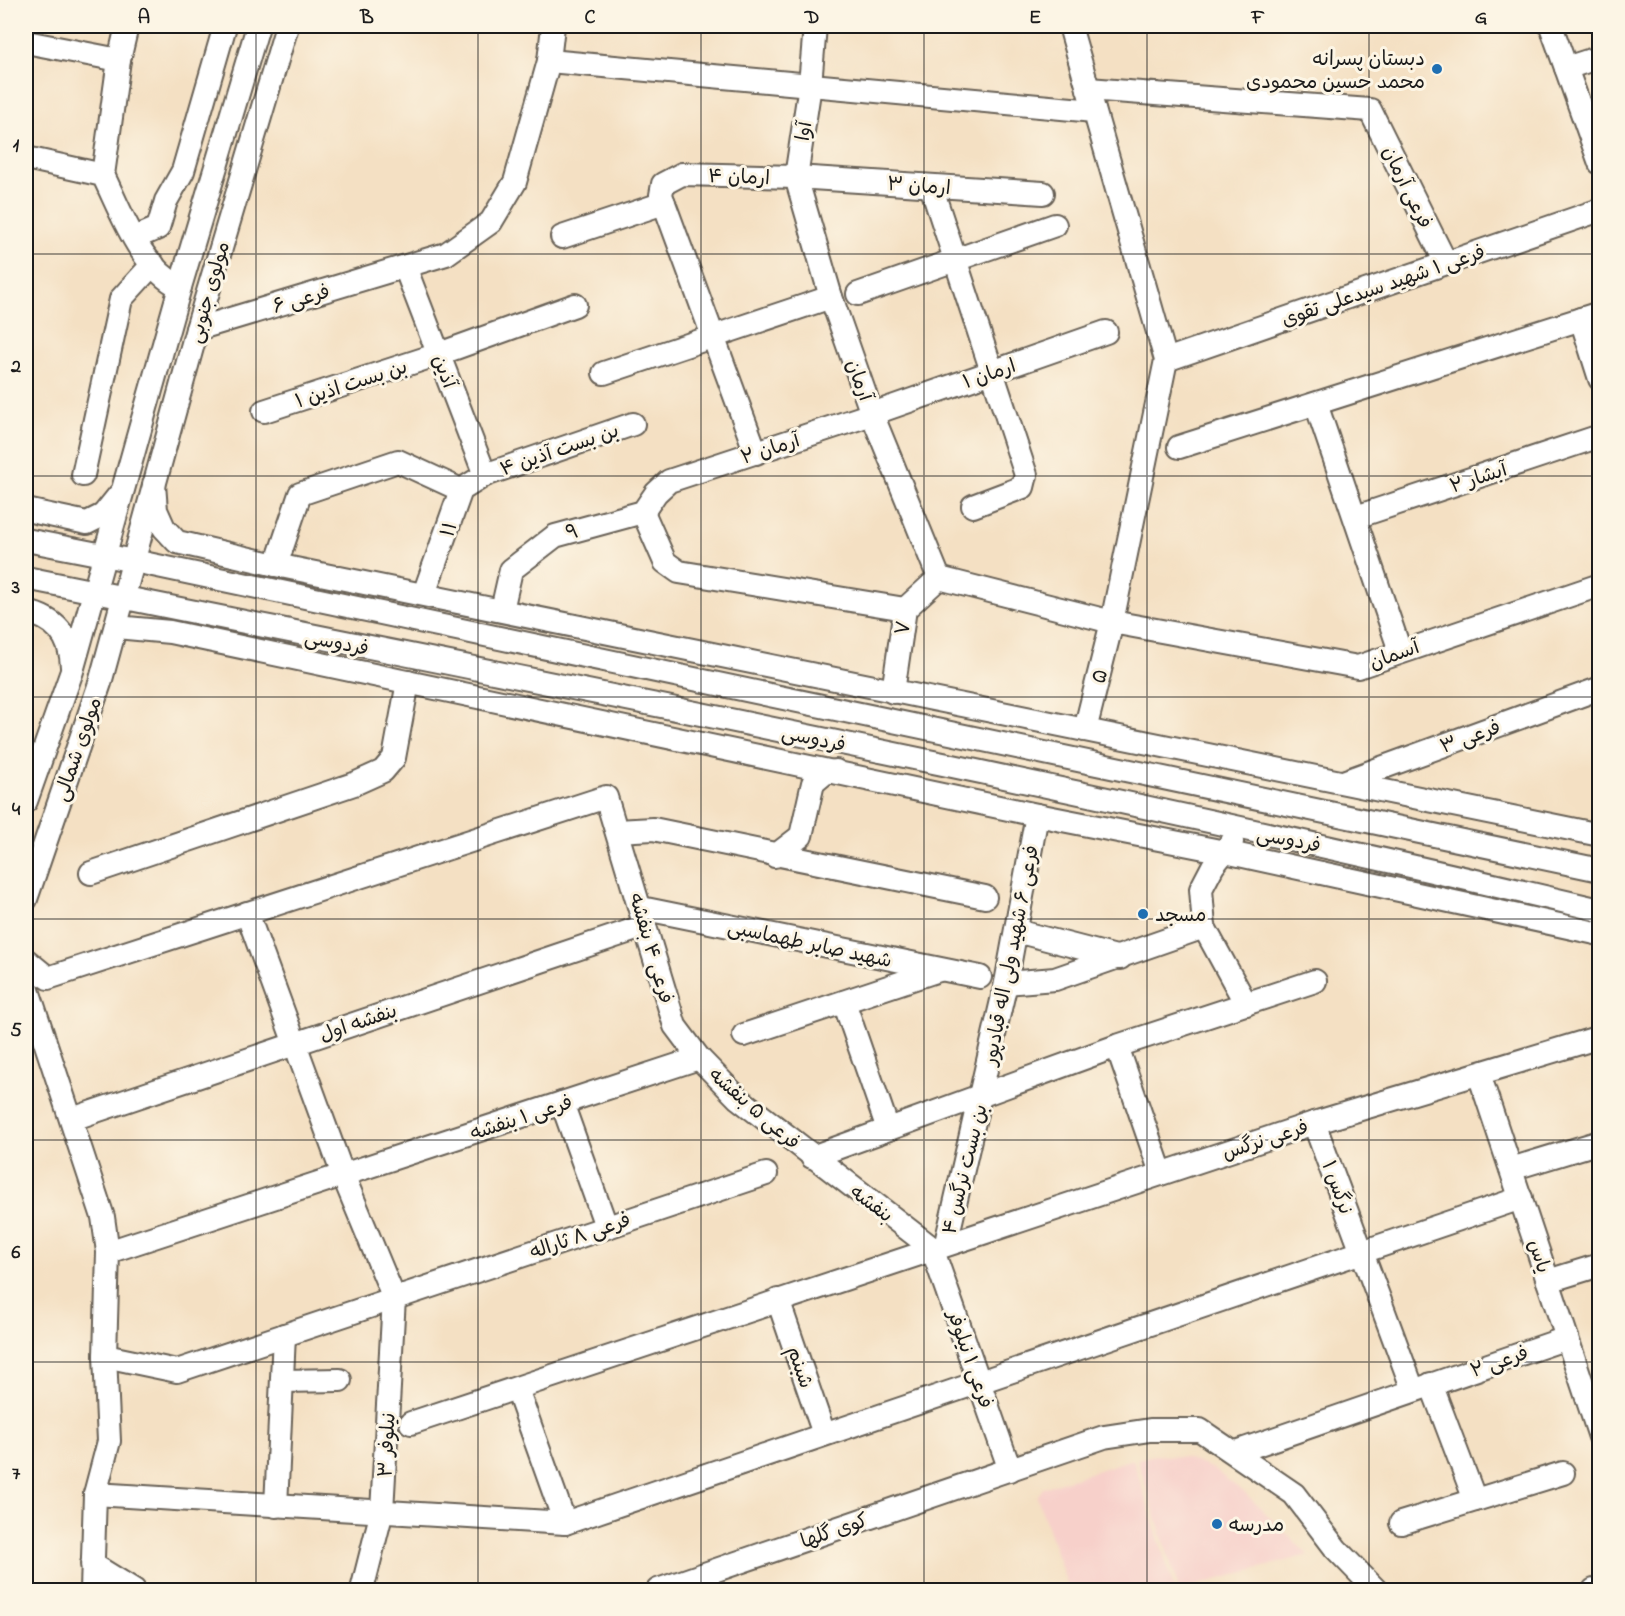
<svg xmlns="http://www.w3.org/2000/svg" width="1625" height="1616" viewBox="0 0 1625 1616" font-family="'Indie Flower','Playpen Sans Arabic',sans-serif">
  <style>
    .built { fill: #f7d0ca }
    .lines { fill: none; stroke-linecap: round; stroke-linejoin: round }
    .minor-casing { stroke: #686156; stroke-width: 26 }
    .minor { stroke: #fff; stroke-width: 22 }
    .grid { fill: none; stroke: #1c1c1c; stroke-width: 1.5; stroke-opacity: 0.55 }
    .poi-dot { fill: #1f6fb2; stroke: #fcf5e5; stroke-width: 2 }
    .labels { text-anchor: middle; stroke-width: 6; stroke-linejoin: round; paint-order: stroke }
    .poi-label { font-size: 20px; fill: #1c1c1c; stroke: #fcf5e5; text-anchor: start }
    .street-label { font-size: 20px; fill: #1c1c1c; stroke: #fcf5e5 }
    .neatline { fill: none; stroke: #1c1c1c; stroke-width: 2 }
    .grid-label { font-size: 20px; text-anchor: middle; font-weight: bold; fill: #1c1c1c }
  </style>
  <rect width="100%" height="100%" fill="#fcf5e5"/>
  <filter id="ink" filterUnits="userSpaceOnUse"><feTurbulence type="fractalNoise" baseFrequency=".0167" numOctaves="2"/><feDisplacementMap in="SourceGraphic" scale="12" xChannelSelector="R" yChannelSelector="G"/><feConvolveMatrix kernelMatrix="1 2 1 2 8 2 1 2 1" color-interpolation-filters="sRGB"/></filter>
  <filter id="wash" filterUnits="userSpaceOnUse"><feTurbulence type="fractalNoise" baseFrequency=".008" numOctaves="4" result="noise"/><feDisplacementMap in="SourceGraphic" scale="24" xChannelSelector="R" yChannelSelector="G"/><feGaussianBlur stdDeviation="1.35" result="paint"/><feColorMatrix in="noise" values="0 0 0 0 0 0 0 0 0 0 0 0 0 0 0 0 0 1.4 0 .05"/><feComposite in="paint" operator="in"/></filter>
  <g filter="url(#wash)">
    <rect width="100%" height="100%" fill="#f4e0c3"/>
    <!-- built -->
    <g class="built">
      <path d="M 1155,1455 L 1183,1457 L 1213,1469 L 1245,1493 L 1308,1555 L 1179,1590 L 1137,1459 Z"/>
      <path d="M 1133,1459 L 1175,1590 L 1069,1590 L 1037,1497 L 1043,1488 Z"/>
    </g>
  </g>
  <g filter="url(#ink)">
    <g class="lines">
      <defs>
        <g id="minor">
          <path d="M 815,26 L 810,85 L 796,177 L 831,297 L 872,414 L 939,578"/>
          <path d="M 1072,26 L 1072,33 L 1166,360 L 1112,622 L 1085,730"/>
          <path d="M 1551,26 L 1600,163"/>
          <path d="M 26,42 L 119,60"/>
          <path d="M 549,61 L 1094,111"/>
          <path d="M 1566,68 L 1600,57"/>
          <path d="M 1088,89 L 1370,110 L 1446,263"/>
          <path d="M 26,158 L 103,175 C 122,214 140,267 180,287"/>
          <path d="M 103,175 L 119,60 L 127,26"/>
          <path d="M 931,186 L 1026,475 L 1023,487 L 973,506"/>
          <path d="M 562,237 L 664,203"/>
          <path d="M 135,238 L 158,228 L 166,201 L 183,171 L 225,26"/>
          <path d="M 405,267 L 485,475"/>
          <path d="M 858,294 L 1055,225"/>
          <path d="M 1581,319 L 1600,379"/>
          <path d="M 197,329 L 446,254 L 491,222 L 515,182 L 549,61 L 553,26"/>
          <path d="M 1166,360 L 1600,210"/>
          <path d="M 604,373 L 831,297"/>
          <path d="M 1316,404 L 1400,651"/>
          <path d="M 264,411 L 439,354 L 575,305"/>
          <path d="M 1179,447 L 1600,313"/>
          <path d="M 756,453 L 661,195 L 663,184 L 682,174 L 796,177 L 1043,193"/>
          <path d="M 83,475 L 121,299 L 153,264"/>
          <path d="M 154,484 L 156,510 L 164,528 L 177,542 L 276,565 L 1600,835"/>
          <path d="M 26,510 L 87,523 L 103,515 L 119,495"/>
          <path d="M 643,512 L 665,562 L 679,572 L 905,609"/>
          <path d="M 1356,517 L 1600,436"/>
          <path d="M 26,540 L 134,561 L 1600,870"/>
          <path d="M 276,565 L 300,494 L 398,461 L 461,490"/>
          <path d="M 26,578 C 551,684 1078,786 1600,910"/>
          <path d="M 939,578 L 1112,622 L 1358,667 L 1600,585"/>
          <path d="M 424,594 L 461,490 L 485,475 L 633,424"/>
          <path d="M 502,610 L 511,570 L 555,536 L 643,512 L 656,493 L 669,481 L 872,414 L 1106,332"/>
          <path d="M 26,612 C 55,618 71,636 72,667"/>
          <path d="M 127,628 L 170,632 L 1037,815 L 1225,852 L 1600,934"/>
          <path d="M 893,692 L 905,609 L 939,578"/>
          <path d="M 1343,782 L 1598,689"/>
          <path d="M 26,801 L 72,671 L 180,287 L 258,26"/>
          <path d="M 617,831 L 653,829 L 985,897"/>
          <path d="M 775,856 L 801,836 L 813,783 L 825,773 L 836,771"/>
          <path d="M 91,873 L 354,784 L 383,771 L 394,758 L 408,682"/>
          <path d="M 26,899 L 100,683 L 197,329 L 287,26"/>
          <path d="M 641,908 L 980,977"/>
          <path d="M 247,913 L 343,1175 L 394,1298 L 382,1511 L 362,1590"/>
          <path d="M 1204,927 L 1246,1004"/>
          <path d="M 1016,931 L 1120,958"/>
          <path d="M 26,960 L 48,978 L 606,797 L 675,1026 L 699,1058 L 738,1098 L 932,1248"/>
          <path d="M 1006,983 L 1055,979 L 1204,927 L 1201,889 L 1213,866 L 1232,842"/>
          <path d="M 26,984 L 103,1217 L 108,1252 L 105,1356 L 109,1441 L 95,1494 L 92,1590"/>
          <path d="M 844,1002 L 888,1129"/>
          <path d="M 744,1035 L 939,970"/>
          <path d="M 1117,1046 L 1161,1173"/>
          <path d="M 1479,1074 L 1600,1437"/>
          <path d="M 562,1103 L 606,1226"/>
          <path d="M 72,1119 L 645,926"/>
          <path d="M 1314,1123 L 1413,1390"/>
          <path d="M 812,1157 L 1117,1046 L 1315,981"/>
          <path d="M 1511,1169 L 1600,1142"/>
          <path d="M 946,1243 L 1006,983 L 1037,815"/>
          <path d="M 932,1248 L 1010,1470"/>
          <path d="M 108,1252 L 699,1058"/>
          <path d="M 1548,1281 L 1600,1265"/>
          <path d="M 778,1300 L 824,1434"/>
          <path d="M 105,1356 L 177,1371 L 766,1174"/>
          <path d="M 282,1381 L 340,1380"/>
          <path d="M 1431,1384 L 1475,1500"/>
          <path d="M 517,1389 L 565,1523"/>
          <path d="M 411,1423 L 1314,1123 L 1600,1037"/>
          <path d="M 1236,1452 L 1567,1338"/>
          <path d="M 95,1494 L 565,1523 L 1521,1198"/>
          <path d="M 276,1506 L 284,1335"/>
          <path d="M 1401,1523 L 1563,1473"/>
          <path d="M 92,1564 L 134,1590"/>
          <path d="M 658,1590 L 1104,1437 L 1150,1430 L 1200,1430 L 1294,1494 L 1336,1549 L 1376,1590"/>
          <path d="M 1594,1590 L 1600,1590"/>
        </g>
      </defs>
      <!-- minor casing -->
      <use href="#minor" class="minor-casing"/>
      <!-- minor -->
      <use href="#minor" class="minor"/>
    </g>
  </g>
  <!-- grid -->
  <path class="grid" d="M 256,26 L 256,1590M 478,26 L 478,1590M 701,26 L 701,1590M 924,26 L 924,1590M 1147,26 L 1147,1590M 1369,26 L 1369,1590M 26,254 L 1600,254M 26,476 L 1600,476M 26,697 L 1600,697M 26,919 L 1600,919M 26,1140 L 1600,1140M 26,1362 L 1600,1362"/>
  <!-- markers -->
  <g class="poi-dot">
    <circle cx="1437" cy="69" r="6"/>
    <circle cx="1143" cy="914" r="6"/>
    <circle cx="1217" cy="1524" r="6"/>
  </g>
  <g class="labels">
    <!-- poi labels -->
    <g class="poi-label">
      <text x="1425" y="65" text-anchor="end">دبستان پسرانه<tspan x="1425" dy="23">محمد حسین محمودی</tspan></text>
      <text x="1155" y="921">مسجد</text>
      <text x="1229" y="1531">مدرسه</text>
    </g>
    <!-- street labels -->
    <g class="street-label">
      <text transform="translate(803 131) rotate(-81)" y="7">آوا</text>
      <text transform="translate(739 176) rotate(2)" y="7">ارمان ۴</text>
      <text transform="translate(919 185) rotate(4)" y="7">ارمان ۳</text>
      <text transform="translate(1408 187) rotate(64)" y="7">فرعی آرمان</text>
      <text transform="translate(1383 285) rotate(-19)" y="7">فرعی ۱ شهید سیدعلی تقوی</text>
      <text transform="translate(208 292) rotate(-74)" y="7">مولوی جنوبی</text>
      <text transform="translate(301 298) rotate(-16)" y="7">فرعی ۶</text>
      <text transform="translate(445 371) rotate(69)" y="7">آذین</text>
      <text transform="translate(989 373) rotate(-19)" y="7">ارمان ۱</text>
      <text transform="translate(860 380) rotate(70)" y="7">آرمان</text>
      <text transform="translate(351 383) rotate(-18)" y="7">بن بست اذین ۱</text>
      <text transform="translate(770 448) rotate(-18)" y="7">آرمان ۲</text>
      <text transform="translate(559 449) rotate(-19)" y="7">بن بست آذین ۴</text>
      <text transform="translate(1478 477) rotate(-18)" y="7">آبشار ۲</text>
      <text transform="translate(448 529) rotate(-71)" y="7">۱۱</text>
      <text transform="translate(572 531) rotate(-15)" y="7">۹</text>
      <text transform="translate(902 628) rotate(-81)" y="7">۷</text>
      <text transform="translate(337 642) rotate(11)" y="7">فردوسی</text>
      <text transform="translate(1394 654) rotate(-20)" y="7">آسمان</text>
      <text transform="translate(1099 676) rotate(-76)" y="7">۵</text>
      <text transform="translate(1470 736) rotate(-20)" y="7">فرعی ۳</text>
      <text transform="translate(814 738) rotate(12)" y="7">فردوسی</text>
      <text transform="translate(77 749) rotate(-71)" y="7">مولوی شمالی</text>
      <text transform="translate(1289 839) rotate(11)" y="7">فردوسی</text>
      <text transform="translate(810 943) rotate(12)" y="7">شهید صابر طهماسبی</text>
      <text transform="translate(652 948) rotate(74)" y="7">فرعی ۴ بنفشه</text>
      <text transform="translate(1010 955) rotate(-79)" y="7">فرعی ۶ شهید ولی اله قبادپور</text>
      <text transform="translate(358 1022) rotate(-19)" y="7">بنفشه اول</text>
      <text transform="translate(755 1108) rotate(41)" y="7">فرعی ۵ بنفشه</text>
      <text transform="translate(521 1117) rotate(-18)" y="7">فرعی ۱ بنفشه</text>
      <text transform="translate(1265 1139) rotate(-18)" y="7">فرعی نرگس</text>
      <text transform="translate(964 1169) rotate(-76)" y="7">بن بست نرگس ۴</text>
      <text transform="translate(1338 1187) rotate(70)" y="7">نرگس ۱</text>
      <text transform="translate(872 1203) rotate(37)" y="7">بنفشه</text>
      <text transform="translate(580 1235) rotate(-19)" y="7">فرعی ۸ ثاراله</text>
      <text transform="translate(1540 1256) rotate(72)" y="7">یاس</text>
      <text transform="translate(971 1359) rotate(71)" y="7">فرعی ۱ نیلوفر</text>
      <text transform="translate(1499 1361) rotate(-19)" y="7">فرعی ۲</text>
      <text transform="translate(801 1367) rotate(71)" y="7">شبنم</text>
      <text transform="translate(386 1445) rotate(-87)" y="7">نیلوفر ۳</text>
      <text transform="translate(834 1530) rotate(-19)" y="7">کوی گلها</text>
    </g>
  </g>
  <!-- margin -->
  <rect width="1625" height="1616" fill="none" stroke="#fcf5e5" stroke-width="66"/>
  <rect x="33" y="33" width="1559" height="1550" class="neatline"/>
  <g class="grid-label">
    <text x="144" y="23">A</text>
    <text x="367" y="23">B</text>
    <text x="590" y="23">C</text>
    <text x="812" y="23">D</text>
    <text x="1035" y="23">E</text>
    <text x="1258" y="23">F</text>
    <text x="1481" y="23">G</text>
    <text x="16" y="151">1</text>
    <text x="16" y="372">2</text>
    <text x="16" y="593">3</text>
    <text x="16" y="815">4</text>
    <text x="16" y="1036">5</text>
    <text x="16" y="1258">6</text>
    <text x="16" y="1479">7</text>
  </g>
</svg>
